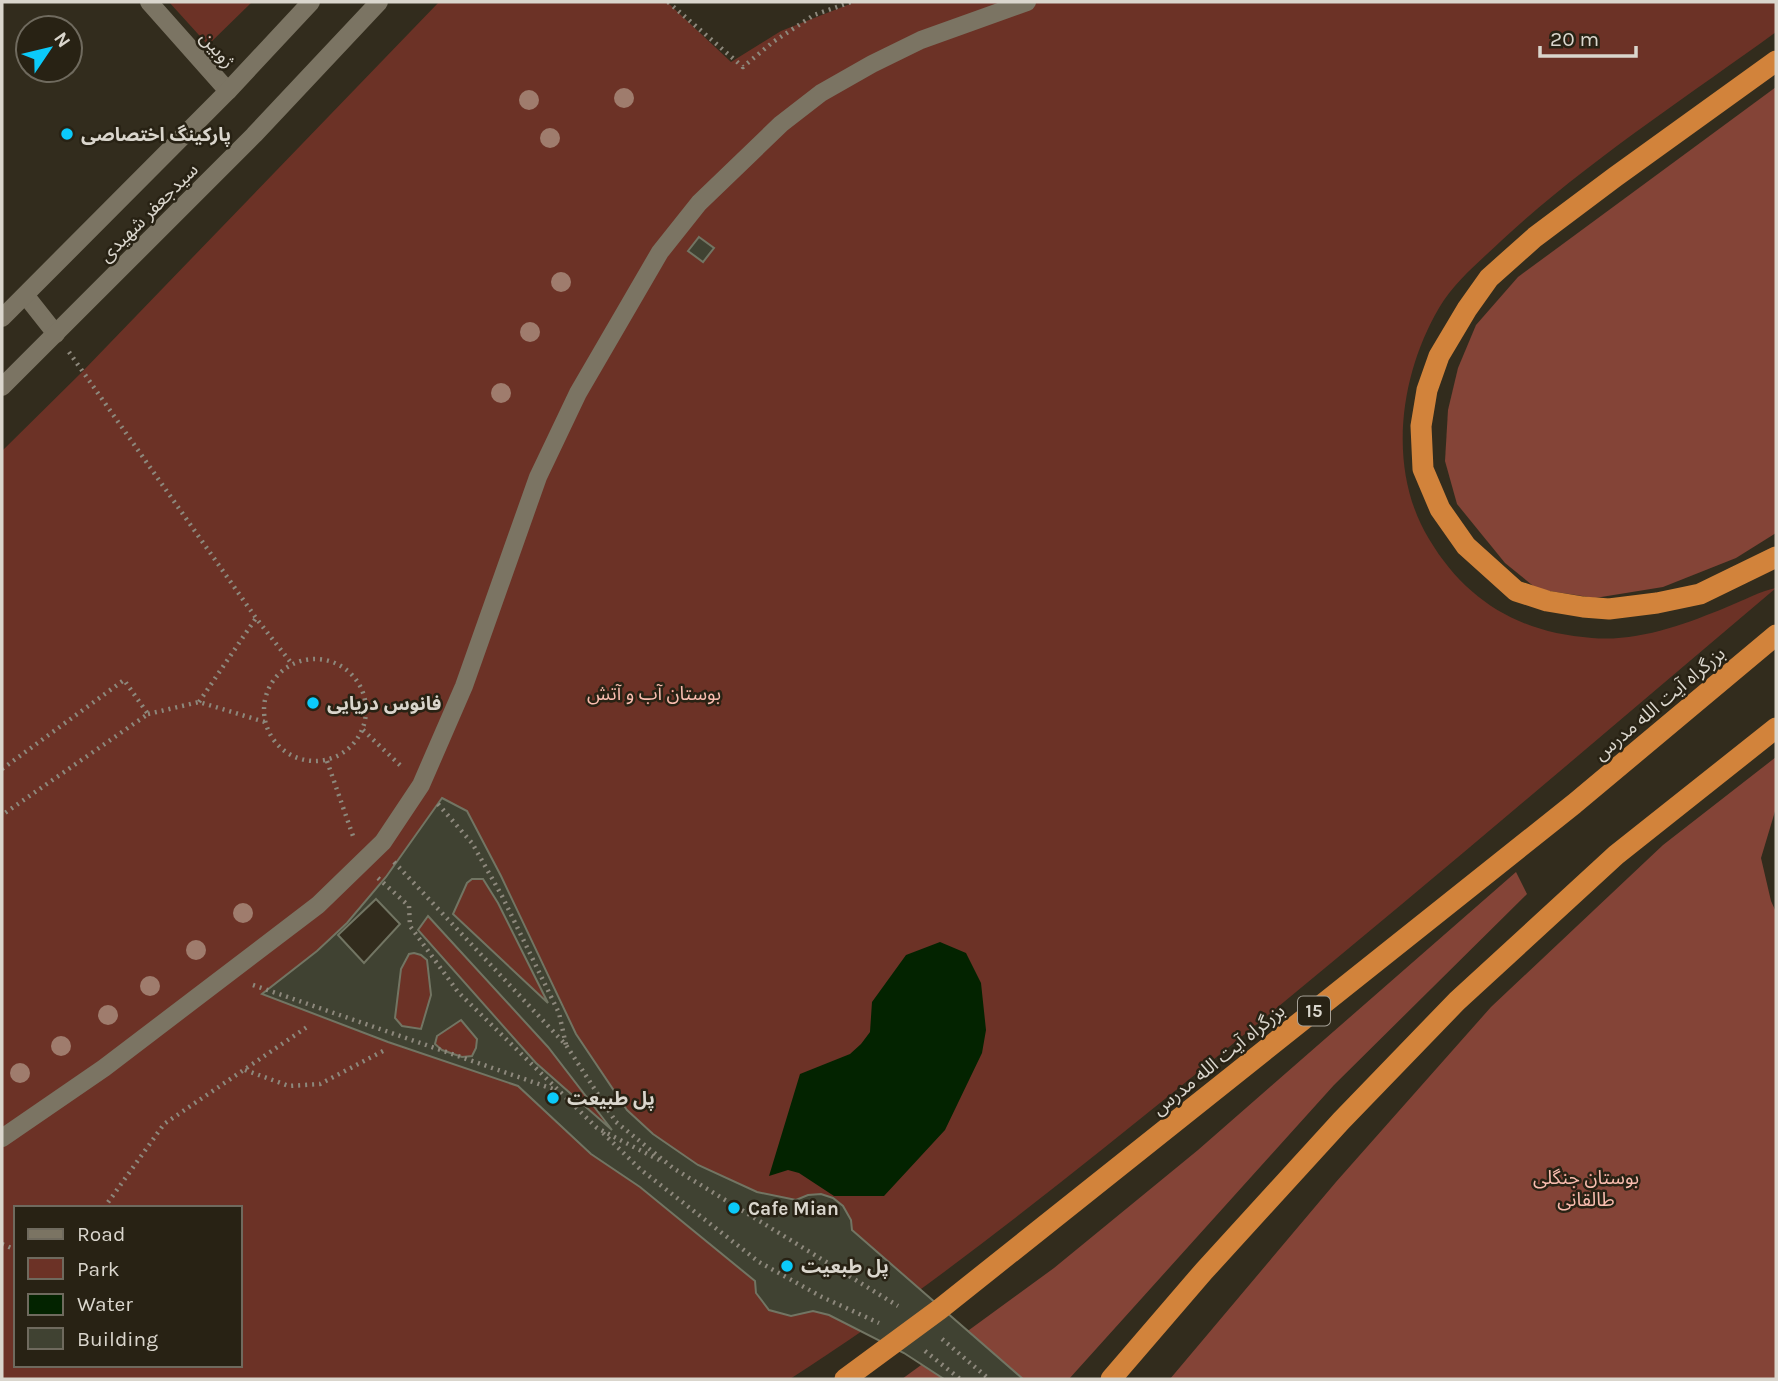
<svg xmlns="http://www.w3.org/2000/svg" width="1778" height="1381" viewBox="0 0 1778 1381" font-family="Karla,'Noto Sans Arabic',sans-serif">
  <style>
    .green { fill: #6c3226; fill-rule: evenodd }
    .forest { fill: #844437 }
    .water { fill: #032300 }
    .pier { fill: #322c1d }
    .building { fill: #404232; stroke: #727563; stroke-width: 2; fill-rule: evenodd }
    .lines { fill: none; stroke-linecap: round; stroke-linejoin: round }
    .path { stroke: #8d887c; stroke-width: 4.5; stroke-dasharray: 2 5; stroke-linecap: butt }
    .minor { stroke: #7b7463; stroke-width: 18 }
    .highway { stroke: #d2833b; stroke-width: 21 }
    .tree { fill: #9f7c6d }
    .poi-dot { fill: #0bcafa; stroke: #282214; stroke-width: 2.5 }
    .labels { text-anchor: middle; stroke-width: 5; stroke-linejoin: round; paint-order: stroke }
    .shield { fill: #282214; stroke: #a5a096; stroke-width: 2 }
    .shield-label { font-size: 18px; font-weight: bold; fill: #dad6cd }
    .street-label { font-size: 19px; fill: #dad6cd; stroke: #282214 }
    .poi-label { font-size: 19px; font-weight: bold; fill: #dad6cd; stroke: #282214; text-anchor: start }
    .park-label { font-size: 19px; fill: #f9bdaf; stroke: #282214 }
  </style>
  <rect width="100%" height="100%" fill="#322c1d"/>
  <!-- green -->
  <g class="green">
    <path d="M 169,2 L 252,2 L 208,45 Z"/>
    <path d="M 439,2 L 667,2 L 731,62 L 781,31 L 855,2 L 1776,2 L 1776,32 C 1684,99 1585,163 1501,241 C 1480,261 1454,282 1439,308 C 1399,376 1387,470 1429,539 C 1466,601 1520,633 1592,638 C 1638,642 1686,624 1727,607 C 1742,601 1763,590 1776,588 C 1580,754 1386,920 1186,1082 C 1058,1185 929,1290 790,1379 L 2,1379 L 2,451 L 82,372 ZM 16,1208 L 240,1208 L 240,1365 L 16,1365 Z"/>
  </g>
  <!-- forest -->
  <g class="forest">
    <path d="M 1776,87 L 1776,533 L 1736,558 L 1663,587 L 1595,598 L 1537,589 L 1505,563 L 1457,504 L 1445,461 L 1448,410 L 1458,368 L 1476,325 L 1518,277 Z"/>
    <path d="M 1776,757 L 1776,808 L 1761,858 L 1771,901 L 1776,912 L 1776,1379 L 1170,1379 L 1336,1182 L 1491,1007 L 1663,845 Z"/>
    <path d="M 1516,872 L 1527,894 L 1334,1085 L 1069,1379 L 902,1379 L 1054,1268 L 1198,1150 Z"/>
  </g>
  <!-- water -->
  <path class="water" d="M 940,942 L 966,953 L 981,983 L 986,1030 L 982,1053 L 945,1130 L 884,1196 L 834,1196 L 799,1173 L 788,1170 L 769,1176 L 800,1074 L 850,1054 L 861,1044 L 870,1032 L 872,1002 L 906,955 Z"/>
  <!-- pier -->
  <path class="pier" d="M 374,896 L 402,921 L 367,966 L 335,936 Z"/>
  <!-- building -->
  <g class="building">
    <path d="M 699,237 L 714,248 L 703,262 L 688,251 Z"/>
    <path d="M 442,798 L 467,811 L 501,876 L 576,1034 L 627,1110 L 653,1134 L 698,1165 L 757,1192 L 796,1200 L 808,1195 L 821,1194 L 833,1198 L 843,1206 L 851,1220 L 852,1230 L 1023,1379 L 944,1379 L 904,1353 L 829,1315 L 813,1311 L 791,1316 L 769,1310 L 756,1293 L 755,1281 L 640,1187 L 591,1154 L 518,1086 L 388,1042 L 262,994 L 317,951 L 347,923 L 386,877 ZM 472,879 L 483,879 L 498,903 L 548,1003 L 453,914 L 467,883 ZM 376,899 L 400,924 L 364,963 L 338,935 ZM 428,916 L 548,1047 L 612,1130 L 536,1063 L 418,930 ZM 414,953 L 421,955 L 427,960 L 431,995 L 421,1029 L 402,1026 L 395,1018 L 401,969 L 409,954 ZM 461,1020 L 477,1039 L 476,1048 L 472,1056 L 462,1057 L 442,1050 L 435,1044 L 437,1036 Z"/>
  </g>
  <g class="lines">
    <!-- path -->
    <g class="path">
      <path d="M 668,2 L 743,67 L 773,42 L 814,15 L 851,2"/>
      <path d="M 69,352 L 256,618 L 292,664"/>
      <circle cx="315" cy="710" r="51"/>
      <path d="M 199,702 L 256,618"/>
      <path d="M 148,714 L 199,702 L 265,722"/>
      <path d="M 363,730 L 403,768"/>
      <path d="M 327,761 L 353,836"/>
      <path d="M 2,769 L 124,680 L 148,714 L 2,815"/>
      <path d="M 438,804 L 472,843 L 502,896 L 559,1013 L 566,1045"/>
      <path d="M 394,862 L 566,1045 L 616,1122 L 673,1168 L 898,1306"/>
      <path d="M 378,878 L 409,906 L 410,926 L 458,992 L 597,1128 L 663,1162"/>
      <path d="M 253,985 L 556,1090"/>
      <path d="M 245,1070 L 289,1086 L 320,1084 L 383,1051"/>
      <path d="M 603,1133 L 640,1169 L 759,1262 L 822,1297 L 879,1323"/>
      <path d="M 104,1208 L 164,1124 L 307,1027"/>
      <path d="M 2,1244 L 16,1250"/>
      <path d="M 942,1339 L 989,1379"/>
      <path d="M 925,1351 L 960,1379"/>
    </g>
    <!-- minor -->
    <g class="minor">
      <path d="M 149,2 L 228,91"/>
      <path d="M 26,296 L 56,334"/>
      <path d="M 2,318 L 228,91 L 311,2"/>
      <path d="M 2,387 L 254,135 L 379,2"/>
      <path d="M 2,1138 L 104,1068 L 318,905 L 383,842 L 421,785 L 464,686 L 538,477 L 578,393 L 660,252 L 699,203 L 781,124 L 821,93 L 872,64 L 921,40 L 1027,2"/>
    </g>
    <!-- highway -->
    <g class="highway">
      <path d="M 1776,61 L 1615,177 L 1535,237 L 1489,278 L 1467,309 L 1439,356 L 1427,390 L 1421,426 L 1423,469 L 1440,509 L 1466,546 L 1516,591 L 1547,601 L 1583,607 L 1609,609 L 1657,603 L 1700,594 L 1776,557"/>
      <path d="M 845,1379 L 940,1309 L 1574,804 L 1776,635"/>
      <path d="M 1111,1379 L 1204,1271 L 1341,1121 L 1457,1001 L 1616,855 L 1776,728"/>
    </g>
  </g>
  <!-- trees -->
  <g class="tree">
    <circle cx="624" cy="98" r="10"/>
    <circle cx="529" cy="100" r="10"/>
    <circle cx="550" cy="138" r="10"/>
    <circle cx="561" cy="282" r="10"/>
    <circle cx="530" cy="332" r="10"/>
    <circle cx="501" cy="393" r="10"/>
    <circle cx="243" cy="913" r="10"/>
    <circle cx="196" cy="950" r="10"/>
    <circle cx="150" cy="986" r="10"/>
    <circle cx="108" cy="1015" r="10"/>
    <circle cx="61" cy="1046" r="10"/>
    <circle cx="20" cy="1073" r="10"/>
  </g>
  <!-- markers -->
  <g class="poi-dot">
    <circle cx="67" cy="134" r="7"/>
    <circle cx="313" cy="703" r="7"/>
    <circle cx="553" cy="1098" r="7"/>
    <circle cx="734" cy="1208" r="7"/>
    <circle cx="787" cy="1266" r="7"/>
  </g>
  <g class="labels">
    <!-- shield labels -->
    <rect class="shield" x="1298" y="996.5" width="32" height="29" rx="5"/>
    <g class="shield-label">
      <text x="1314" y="1017">15</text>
    </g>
    <!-- street labels -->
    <g class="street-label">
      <text transform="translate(218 49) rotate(49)" y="7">ژوبین</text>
      <text transform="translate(148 212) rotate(-45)" y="7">سیدجعفر شهیدی</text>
      <text transform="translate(1659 703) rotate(-40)" y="7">بزرگراه آیت الله مدرس</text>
      <text transform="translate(1218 1059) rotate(-39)" y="7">بزرگراه آیت الله مدرس</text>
    </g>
    <!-- poi labels -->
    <g class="poi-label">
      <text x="81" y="141">پارکینگ اختصاصی</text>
      <text x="327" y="710">فانوس دریایی</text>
      <text x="567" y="1105">پل طبیعت</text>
      <text x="748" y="1215">Cafe Mian</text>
      <text x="801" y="1273">پل طبعیت</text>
    </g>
    <!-- park labels -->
    <g class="park-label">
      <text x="654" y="700">بوستان آب و آتش</text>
      <text x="1586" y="1184">بوستان جنگلی<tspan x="1586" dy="22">طالقانی</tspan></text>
    </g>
  </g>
  <!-- border -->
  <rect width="1778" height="1381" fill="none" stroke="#dad6cd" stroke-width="7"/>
  <!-- legend -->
  <rect x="14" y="1206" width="228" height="161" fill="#282214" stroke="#6f6a5e" stroke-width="2"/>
  <rect x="28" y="1229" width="35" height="10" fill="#7b7463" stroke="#6f6a5e" stroke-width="2"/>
  <text x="77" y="1241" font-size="21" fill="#dad6cd">Road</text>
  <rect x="28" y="1258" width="35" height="21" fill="#6c3226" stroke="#6f6a5e" stroke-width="2"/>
  <text x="77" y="1276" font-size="21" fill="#dad6cd">Park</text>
  <rect x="28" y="1294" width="35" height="21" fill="#032300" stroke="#6f6a5e" stroke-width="2"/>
  <text x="77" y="1311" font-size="21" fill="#dad6cd">Water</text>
  <rect x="28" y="1328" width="35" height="21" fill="#404232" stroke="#6f6a5e" stroke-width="2"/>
  <text x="77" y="1346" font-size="21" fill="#dad6cd">Building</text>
  <!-- north arrow -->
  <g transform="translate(49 49) rotate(55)"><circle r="33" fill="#282214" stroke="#6f6a5e" stroke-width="2"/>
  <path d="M0-5L12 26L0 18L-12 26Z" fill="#0bcafa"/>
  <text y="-10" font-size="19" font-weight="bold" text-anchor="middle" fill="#dad6cd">N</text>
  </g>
  <!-- scale -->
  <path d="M1540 46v10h96v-10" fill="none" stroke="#dad6cd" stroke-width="3.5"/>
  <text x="1550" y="46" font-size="21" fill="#dad6cd" stroke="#282214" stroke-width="5" paint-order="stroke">20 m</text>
</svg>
